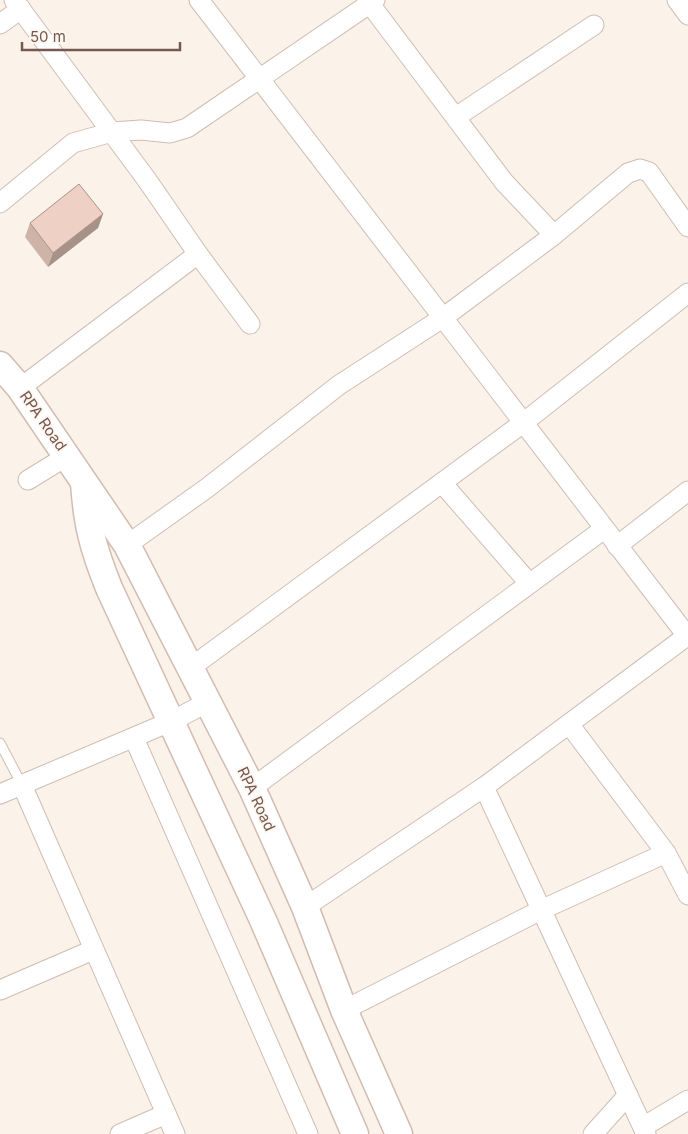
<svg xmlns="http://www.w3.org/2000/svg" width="688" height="1134" viewBox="0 0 688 1134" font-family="Inter,sans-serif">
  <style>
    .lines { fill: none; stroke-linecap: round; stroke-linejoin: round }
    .lane-casing { stroke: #cfbcb3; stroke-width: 11 }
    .street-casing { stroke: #cfbcb3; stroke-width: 21 }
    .secondary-casing { stroke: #d2bcb1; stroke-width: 29 }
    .lane { stroke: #fff; stroke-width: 9 }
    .street { stroke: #fff; stroke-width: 19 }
    .secondary { stroke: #fff; stroke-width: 26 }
    .wall { fill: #ceb3a9 }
    .shaded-wall { fill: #a79289 }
    .building { fill: #efd0c4; stroke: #a79289 }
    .labels { text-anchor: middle; stroke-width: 4; stroke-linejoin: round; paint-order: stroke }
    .street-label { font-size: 15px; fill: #75584f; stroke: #fef7f1 }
  </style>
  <rect width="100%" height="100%" fill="#fbf3ea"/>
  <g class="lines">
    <defs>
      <path id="lane" d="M 0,743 L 22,785"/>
      <g id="street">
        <path d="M 14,0 L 147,180 L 198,254 L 20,388"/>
        <path d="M 199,0 L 688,637"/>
        <path d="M 367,0 L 504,182 L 554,235"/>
        <path d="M 677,0 L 688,15"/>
        <path d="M 0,24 L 21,9"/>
        <path d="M 456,117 L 594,25"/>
        <path d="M 0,203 L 73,143 L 112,132 L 141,130 L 170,133 L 187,128 L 375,0"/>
        <path d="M 198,254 L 250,324"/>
        <path d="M 28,480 L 67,456"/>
        <path d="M 442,483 L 529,583"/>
        <path d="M 127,545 L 207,488 L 339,385 L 444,317 L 554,235 L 628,173 L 640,169 L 649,172 L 688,227"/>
        <path d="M 617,546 L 688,491"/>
        <path d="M 190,668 L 523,423 L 688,293"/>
        <path d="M 134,738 L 308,1134"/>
        <path d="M 22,785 L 175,1134"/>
        <path d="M 252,788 L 604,529"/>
        <path d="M 0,794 L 172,721 L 208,702"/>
        <path d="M 666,853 L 688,895"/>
        <path d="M 305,907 L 484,787"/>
        <path d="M 0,990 L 93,950"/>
        <path d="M 344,1010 L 541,910 L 666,853 L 569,724"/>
        <path d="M 643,1127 L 688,1100"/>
        <path d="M 120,1134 L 166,1114"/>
        <path d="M 593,1134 L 628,1095"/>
        <path d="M 646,1134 L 484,787 L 687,636"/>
      </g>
      <g id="secondary">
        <path d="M 0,365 L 20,388 L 127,545 L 252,788 L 305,907 L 344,1010 L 399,1134"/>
        <path d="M 84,483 C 87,526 93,548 109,588 L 263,920 L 355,1134"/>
      </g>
    </defs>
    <!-- lane casing -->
    <use href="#lane" class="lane-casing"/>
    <!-- street casing -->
    <use href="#street" class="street-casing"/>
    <!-- secondary casing -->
    <use href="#secondary" class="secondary-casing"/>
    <!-- lane -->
    <use href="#lane" class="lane"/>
    <!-- street -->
    <use href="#street" class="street"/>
    <!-- secondary -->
    <use href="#secondary" class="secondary"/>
  </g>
  <!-- wall -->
  <path class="wall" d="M 103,214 L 98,228 L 48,267 L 25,237 L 30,223 Z"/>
  <!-- shaded-wall -->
  <path class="shaded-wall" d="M 103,214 L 98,228 L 48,267 L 53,253 Z"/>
  <!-- building -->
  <path class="building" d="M 79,184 L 103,214 L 53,253 L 30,223 Z"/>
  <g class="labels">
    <!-- street labels -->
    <g class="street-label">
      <text transform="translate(43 421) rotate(55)" y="5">RPA Road</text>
      <text transform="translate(256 799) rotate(65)" y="5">RPA Road</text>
    </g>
  </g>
  <!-- scale -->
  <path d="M22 42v8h158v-8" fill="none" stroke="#75584f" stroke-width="2.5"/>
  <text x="30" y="42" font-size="15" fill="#75584f" stroke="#fef7f1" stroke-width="4" paint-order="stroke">50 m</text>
</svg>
